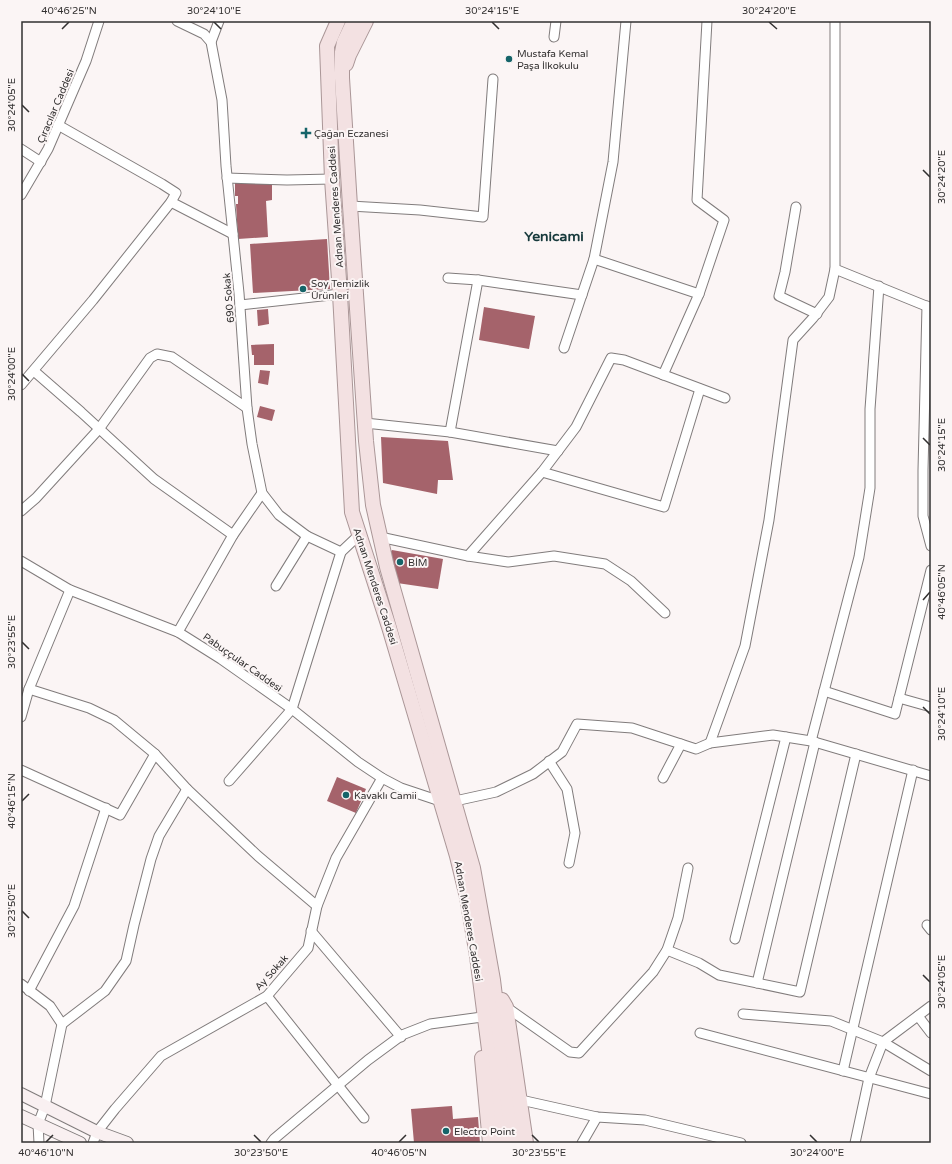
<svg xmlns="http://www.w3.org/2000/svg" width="952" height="1164" viewBox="0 0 952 1164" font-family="'Varela Round',sans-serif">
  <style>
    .building { fill: #a5636b }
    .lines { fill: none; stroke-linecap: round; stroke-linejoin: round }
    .minor-casing { stroke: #817c7c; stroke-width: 11 }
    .secondary-casing { stroke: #817c7c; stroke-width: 14 }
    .primary-casing { stroke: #aa9697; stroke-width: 16 }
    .minor { stroke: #fff; stroke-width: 9 }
    .secondary { stroke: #f9f0f1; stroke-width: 12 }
    .primary { stroke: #f3e1e2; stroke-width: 14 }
    .ticks { fill: none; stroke: #323030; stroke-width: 1.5 }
    .poi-dot { fill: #156469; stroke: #fbf5f5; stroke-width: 1.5 }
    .labels { text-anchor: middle; stroke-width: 4; stroke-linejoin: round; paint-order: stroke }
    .poi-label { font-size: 10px; fill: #323030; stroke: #fbf5f5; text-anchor: start }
    .street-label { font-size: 10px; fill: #323030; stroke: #fbf5f5 }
    .district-label { font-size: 14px; font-weight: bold; fill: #16393b; stroke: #fbf5f5 }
    .neatline { fill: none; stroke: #323030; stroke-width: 1.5 }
    .ticks-label { font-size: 10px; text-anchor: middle; fill: #323030 }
  </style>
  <rect width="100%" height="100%" fill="#fbf5f5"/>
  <!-- building -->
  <g class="building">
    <path d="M 235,181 L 272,181 L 272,200 L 266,201 L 268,237 L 238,239 L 236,204 L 238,204 L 238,196 L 235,196 Z"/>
    <path d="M 327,239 L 330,289 L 253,293 L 250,244 Z"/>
    <path d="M 484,307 L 535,316 L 529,349 L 479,340 Z"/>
    <path d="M 268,309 L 269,324 L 258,326 L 257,310 Z"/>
    <path d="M 274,344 L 274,365 L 254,365 L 254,355 L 252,355 L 251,345 Z"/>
    <path d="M 260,370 L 270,371 L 268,385 L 258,383 Z"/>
    <path d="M 260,406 L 275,410 L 272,421 L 257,417 Z"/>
    <path d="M 381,437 L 448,441 L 453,480 L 438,480 L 437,494 L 383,483 Z"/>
    <path d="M 392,550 L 443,559 L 438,589 L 397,583 L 389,554 Z"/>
    <path d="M 337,777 L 366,789 L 356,813 L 327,801 Z"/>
    <path d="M 452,1106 L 453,1119 L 478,1117 L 480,1143 L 414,1143 L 411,1109 Z"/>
  </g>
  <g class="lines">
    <defs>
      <g id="minor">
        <path d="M 177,21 L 204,34 L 211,42 L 222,100 L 226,166 L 239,293 L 247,408 L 252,444 L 262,493 L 279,515 L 307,536 L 341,552"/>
        <path d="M 835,21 L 835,269 L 931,308"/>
        <path d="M 554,37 L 556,21"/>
        <path d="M 211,42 L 219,21"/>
        <path d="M 21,149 L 41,162"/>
        <path d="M 227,178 L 287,180 L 332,179"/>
        <path d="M 21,195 L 48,149 L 86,61 L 99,21"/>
        <path d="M 171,202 L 233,234"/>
        <path d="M 350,206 L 420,210 L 483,217 L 493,79"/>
        <path d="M 796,207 L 785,272 L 779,296 L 817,314"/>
        <path d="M 594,259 L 699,294"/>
        <path d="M 448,278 L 478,280 L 582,295"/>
        <path d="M 240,305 L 340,294"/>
        <path d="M 927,306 L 923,470 L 923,516 L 931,546"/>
        <path d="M 564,348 L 594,259 L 613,162 L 626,21"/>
        <path d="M 34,371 L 81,412 L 154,479 L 233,535"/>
        <path d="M 663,375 L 699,294 L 724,220 L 697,200 L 707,21"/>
        <path d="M 21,385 L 93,300 L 171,202 L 176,193 L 162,184 L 58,125"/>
        <path d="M 365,423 L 450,432 L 558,451"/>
        <path d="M 450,432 L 478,280"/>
        <path d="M 542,472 L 664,507 L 700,389"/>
        <path d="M 21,511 L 36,498 L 99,429 L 150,358 L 157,354 L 172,357 L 247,408"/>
        <path d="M 380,537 L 468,556 L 508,562 L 554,556 L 605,564 L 631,581 L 665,613"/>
        <path d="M 468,556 L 542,472 L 576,427 L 611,358 L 624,360 L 725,398"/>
        <path d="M 21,561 L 70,590 L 178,632 L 221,659 L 292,709 L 358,762 L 382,778 L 401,788 L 440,801"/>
        <path d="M 276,586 L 307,536"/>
        <path d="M 178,632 L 233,535 L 262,493"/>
        <path d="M 29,689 L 89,708 L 114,720 L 155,754 L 187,789 L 258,856 L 317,906"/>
        <path d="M 824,691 L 895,714 L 931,570"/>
        <path d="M 899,698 L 931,707"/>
        <path d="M 21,717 L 29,689 L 70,590"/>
        <path d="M 811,741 L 859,557 L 870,488 L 870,409 L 879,286"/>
        <path d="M 710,743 L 745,646 L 769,520 L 793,340 L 813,318 L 829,297 L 835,269"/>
        <path d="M 549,761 L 567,789 L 575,833 L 569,863"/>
        <path d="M 21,770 L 120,815 L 155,754"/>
        <path d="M 663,778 L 681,744"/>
        <path d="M 229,781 L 292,709 L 341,552 L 359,535"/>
        <path d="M 455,801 L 496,792 L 533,774 L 562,752 L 577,724 L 632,728 L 696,749 L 710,743 L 773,735 L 811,741 L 931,776"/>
        <path d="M 927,925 L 931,930"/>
        <path d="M 311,931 L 401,1037"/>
        <path d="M 735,939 L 786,737"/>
        <path d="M 667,950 L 699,963 L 719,975 L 800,992 L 856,754"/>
        <path d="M 757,983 L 815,742"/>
        <path d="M 21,984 L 50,1006 L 62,1024 L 45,1106 L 38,1124 L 39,1143"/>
        <path d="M 29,991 L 74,906 L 106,808"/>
        <path d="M 267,996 L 364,1118"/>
        <path d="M 506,1007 L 570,1052 L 579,1053 L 653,972 L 667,950 L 678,918 L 688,868"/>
        <path d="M 743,1014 L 831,1021 L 883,1042 L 931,1071"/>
        <path d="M 918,1016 L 931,1033"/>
        <path d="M 62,1024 L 105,991 L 126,961 L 134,925 L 151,859 L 159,836 L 187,789"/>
        <path d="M 700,1033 L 931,1094"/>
        <path d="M 843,1071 L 913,770"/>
        <path d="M 521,1100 L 597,1117 L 645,1120 L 741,1143"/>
        <path d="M 93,1143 L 97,1132 L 115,1109 L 161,1056 L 267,996 L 308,948 L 317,906 L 336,858 L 382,778"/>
        <path d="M 271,1143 L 274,1139 L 368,1060 L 402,1035 L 430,1024 L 482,1017"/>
        <path d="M 582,1143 L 597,1117"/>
        <path d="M 855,1143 L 869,1078 L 883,1042 L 931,1006"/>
      </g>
      <g id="secondary">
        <path d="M 21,1094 L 97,1132 L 127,1143"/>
        <path d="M 21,1116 L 80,1143"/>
      </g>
      <g id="primary">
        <path d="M 338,21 L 327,46 L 332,179 L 340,294 L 352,512 L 389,627 L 457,856 L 467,897 L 477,956 L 501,1143"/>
        <path d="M 354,21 L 344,42 L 342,52 L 342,78 L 350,206 L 366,441 L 373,505 L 387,567 L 473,868 L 493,980 L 513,1143"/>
        <path d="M 346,64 L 349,55 L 366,21"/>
        <path d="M 502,1000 L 506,1007 L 526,1143"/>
        <path d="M 482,1058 L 490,1143"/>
      </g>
    </defs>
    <!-- minor casing -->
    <use href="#minor" class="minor-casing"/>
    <!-- secondary casing -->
    <use href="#secondary" class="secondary-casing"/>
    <!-- primary casing -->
    <use href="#primary" class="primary-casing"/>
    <!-- minor -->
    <use href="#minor" class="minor"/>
    <!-- secondary -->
    <use href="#secondary" class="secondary"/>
    <!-- primary -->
    <use href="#primary" class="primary"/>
  </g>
  <!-- ticks -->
  <path class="ticks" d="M 214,22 L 221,29M 492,22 L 499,29M 769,22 L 777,29M 62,29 L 69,22M 22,105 L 29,112M 923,170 L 930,177M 22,374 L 29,381M 923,438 L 930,445M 923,600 L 930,592M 22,642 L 29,649M 923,707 L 930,714M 22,801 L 29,794M 22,911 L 29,918M 923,975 L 930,982M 254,1135 L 261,1142M 532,1135 L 539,1142M 810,1135 L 817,1142M 46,1142 L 53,1135M 399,1142 L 406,1135"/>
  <!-- markers -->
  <g class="poi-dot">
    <circle cx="509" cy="59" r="4"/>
    <path d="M304 127h4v4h4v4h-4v4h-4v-4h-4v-4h4z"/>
    <circle cx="303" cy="289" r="4"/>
    <circle cx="400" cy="562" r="4"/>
    <circle cx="346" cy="795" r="4"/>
    <circle cx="446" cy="1131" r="4"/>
  </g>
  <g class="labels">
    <!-- poi labels -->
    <g class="poi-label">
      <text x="517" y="57">Mustafa Kemal<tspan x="517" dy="12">Paşa İlkokulu</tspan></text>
      <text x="314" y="137">Çağan Eczanesi</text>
      <text x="311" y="287">Soy Temizlik<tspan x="311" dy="12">Ürünleri</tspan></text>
      <text x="408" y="566">BİM</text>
      <text x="354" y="799">Kavaklı Camii</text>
      <text x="454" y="1135">Electro Point</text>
    </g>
    <!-- street labels -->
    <g class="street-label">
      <text transform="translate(55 106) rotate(-67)" y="4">Çıracılar Caddesi</text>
      <text transform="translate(335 207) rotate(-94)" y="4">Adnan Menderes Caddesi</text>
      <text transform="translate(228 298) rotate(-95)" y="4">690 Sokak</text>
      <text transform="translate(376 586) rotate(72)" y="4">Adnan Menderes Caddesi</text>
      <text transform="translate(243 662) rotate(35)" y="4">Pabuççular Caddesi</text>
      <text transform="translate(469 921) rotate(80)" y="4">Adnan Menderes Caddesi</text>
      <text transform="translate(271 972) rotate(-48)" y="4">Ay Sokak</text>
    </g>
    <!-- district labels -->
    <g class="district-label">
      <text x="554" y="241">Yenicami</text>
    </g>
  </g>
  <!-- border -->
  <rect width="952" height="1164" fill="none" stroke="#fbf5f5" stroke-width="44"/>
  <rect x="22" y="22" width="908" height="1120" class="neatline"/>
  <g class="ticks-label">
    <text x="69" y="14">40°46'25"N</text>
    <text x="214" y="14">30°24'10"E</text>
    <text x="492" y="14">30°24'15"E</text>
    <text x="769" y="14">30°24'20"E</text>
    <text transform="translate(11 105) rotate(-90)" y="4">30°24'05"E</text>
    <text transform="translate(941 177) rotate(-90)" y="4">30°24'20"E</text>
    <text transform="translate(11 374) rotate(-90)" y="4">30°24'00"E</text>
    <text transform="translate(941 445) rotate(-90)" y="4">30°24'15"E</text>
    <text transform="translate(941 592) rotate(-90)" y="4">40°46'05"N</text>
    <text transform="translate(11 642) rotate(-90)" y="4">30°23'55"E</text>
    <text transform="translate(941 714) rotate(-90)" y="4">30°24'10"E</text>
    <text transform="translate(11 801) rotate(-90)" y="4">40°46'15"N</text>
    <text transform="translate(11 911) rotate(-90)" y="4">30°23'50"E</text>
    <text transform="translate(941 982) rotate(-90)" y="4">30°24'05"E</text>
    <text x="46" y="1156">40°46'10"N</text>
    <text x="261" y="1156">30°23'50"E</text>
    <text x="399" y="1156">40°46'05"N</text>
    <text x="539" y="1156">30°23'55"E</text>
    <text x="817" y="1156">30°24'00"E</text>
  </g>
</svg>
